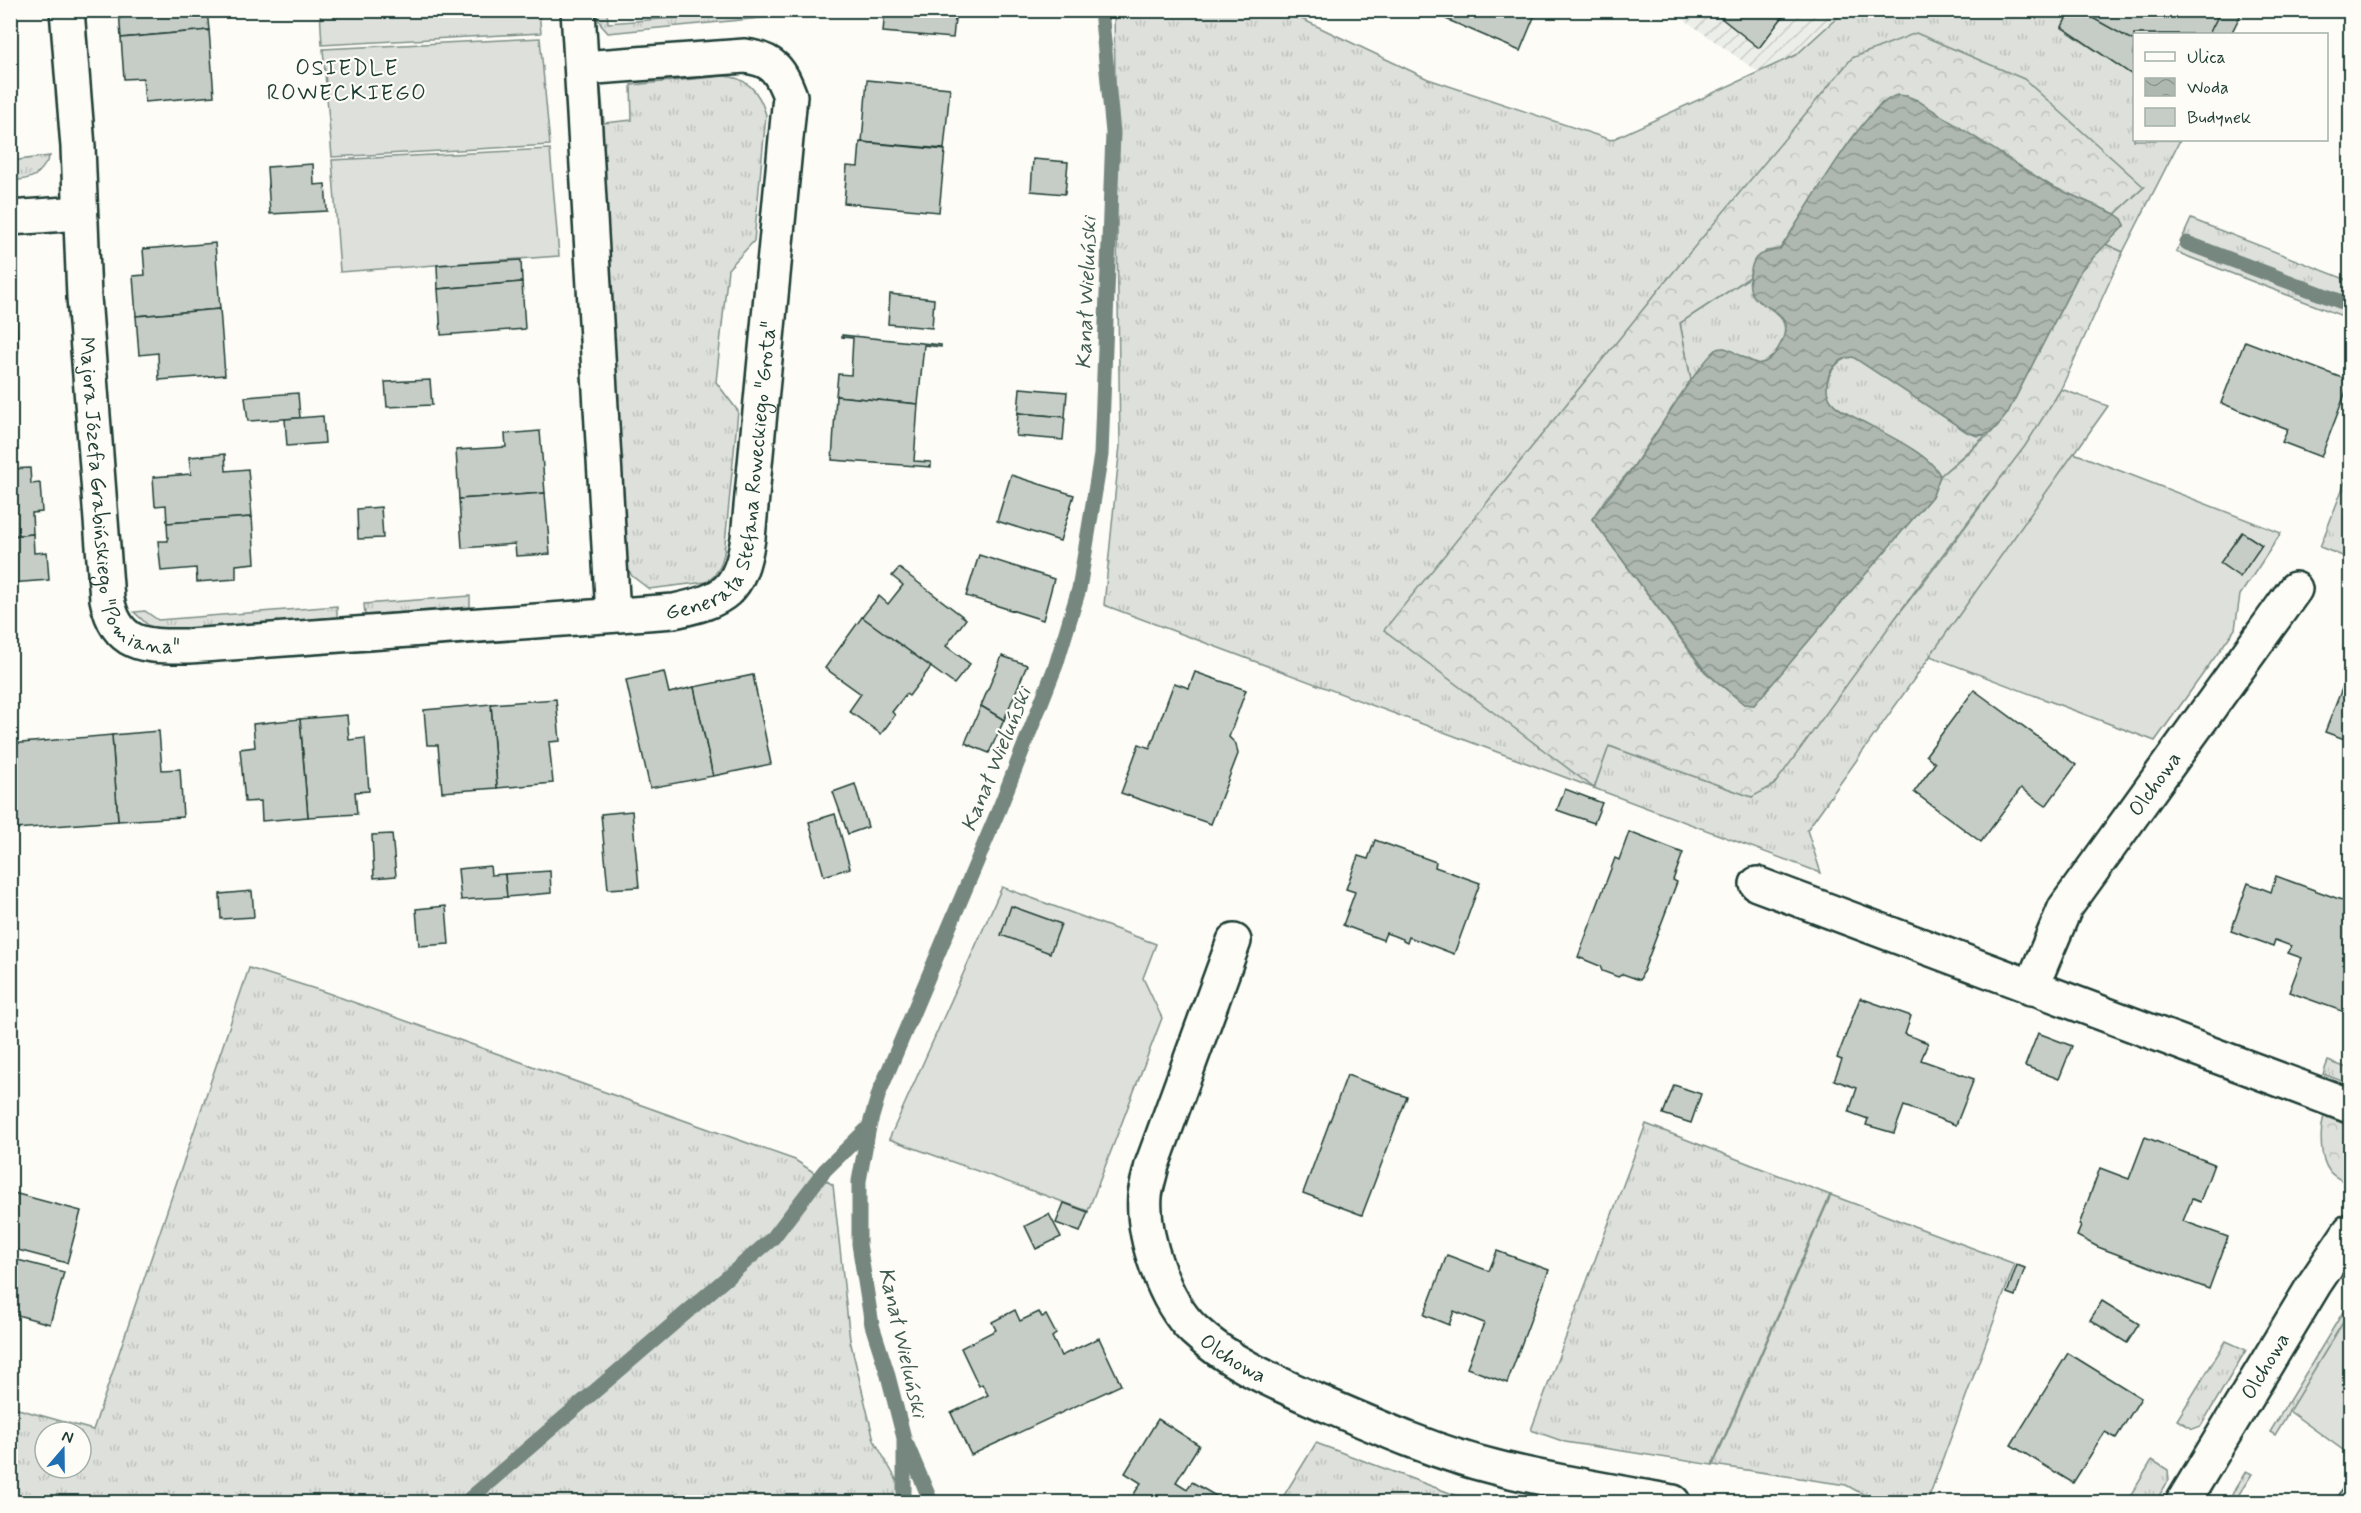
<svg xmlns="http://www.w3.org/2000/svg" width="2361" height="1513" viewBox="0 0 2361 1513" font-family="Mynerve,sans-serif">
  <style>
    .industrial { fill: url(#industrial-furrows) }
    .grass { fill: url(#grass-tufts); stroke: #7e8e88; stroke-width: 1.5; fill-rule: evenodd }
    .forest { fill: url(#forest-crowns); stroke: #7e8e88; stroke-width: 1.5 }
    .garden { fill: #dde0db; stroke: #7e8e88; stroke-width: 1.5 }
    .water { fill: url(#water-waves); stroke: #75877f; stroke-width: 1.5 }
    .lines { fill: none; stroke-linecap: round; stroke-linejoin: round }
    .stream { stroke: #75877f; stroke-width: 15 }
    .building { fill: #c6cdc7; stroke: #1f3d34; stroke-width: 1.5 }
    .minor-casing { stroke: #1f3d34; stroke-width: 38 }
    .minor { stroke: #fdfcf7; stroke-width: 33 }
    .labels { text-anchor: middle; stroke-width: 4.5; stroke-linejoin: round; paint-order: stroke }
    .street-label { font-size: 21px; fill: #1f3d34; stroke: #fdfcf7 }
    .neighbourhood-label { font-size: 22px; letter-spacing: 1.5px; fill: #1f3d34; stroke: #fdfcf7 }
    .water-label { font-size: 22px; font-style: italic; fill: #435c53; stroke: #fdfcf7 }
  </style>
  <defs>
    <pattern id="industrial-furrows" width="10" height="10" patternUnits="userSpaceOnUse" patternTransform="scale(1.5)"><rect width="10" height="10" fill="#eceee9"/><path d="M-1 1l2-2M0 10L10 0M9 11l2-2" fill="none" stroke="#cacdc8"/></pattern>
    <pattern id="grass-tufts" width="24" height="20" patternUnits="userSpaceOnUse" patternTransform="scale(1.5)"><rect width="24" height="20" fill="#dde0db"/><path d="M3 7l-1-3M5 7V3M7 7l1-3M15 17l-1-3M17 17v-4M19 17l1-3" fill="none" stroke="#bdc1bd"/></pattern>
    <pattern id="forest-crowns" width="20" height="18" patternUnits="userSpaceOnUse" patternTransform="scale(1.5)"><rect width="20" height="18" fill="#dde0db"/><path d="M2 6a3 3 0 1 1 6 0M12 15a3 3 0 1 1 6 0" fill="none" stroke="#bdc1bd"/></pattern>
    <pattern id="water-waves" width="16" height="10" patternUnits="userSpaceOnUse" patternTransform="scale(1.5)"><rect width="16" height="10" fill="#aeb8b1"/><path d="M0 5q4-4 8 0t8 0" fill="none" stroke="#8d9791"/></pattern>
  </defs>
  <rect width="100%" height="100%" fill="#fdfcf7"/>
  <filter id="ink" filterUnits="userSpaceOnUse"><feTurbulence type="fractalNoise" baseFrequency=".0167" numOctaves="2"/><feDisplacementMap in="SourceGraphic" scale="12" xChannelSelector="R" yChannelSelector="G"/><feConvolveMatrix kernelMatrix="1 2 1 2 8 2 1 2 1" color-interpolation-filters="sRGB"/></filter>
  <g filter="url(#ink)">
    <!-- industrial -->
    <path class="industrial" d="M 1672,11 L 1845,11 L 1797,55 L 1758,72 Z"/>
    <!-- grass -->
    <g class="grass">
      <path d="M 595,11 L 607,11 L 608,23 L 768,11 L 780,11 L 780,16 L 608,33 L 601,25 Z"/>
      <path d="M 1114,11 L 1285,11 L 1428,79 L 1611,140 L 1796,55 L 1840,15 L 1839,11 L 2070,11 L 2062,28 L 2134,76 L 2134,140 L 2180,140 L 2123,252 L 2105,244 L 2125,225 L 2122,219 L 2115,214 L 2144,187 L 1661,287 L 1594,788 L 1609,746 L 1752,797 C 1858,664 1969,533 2061,389 L 2108,406 L 1807,830 L 1821,873 L 1104,605 L 1120,445 Z"/>
      <path d="M 724,76 C 747,77 760,93 766,115 L 754,241 L 728,269 L 716,382 L 738,411 L 724,554 L 720,567 L 714,576 L 706,582 L 649,589 L 632,576 L 626,565 L 598,91 L 601,89 L 604,123 L 632,120 L 631,85 Z"/>
      <path d="M 50,156 C 39,177 33,179 11,181 L 11,161 Z"/>
      <path d="M 2191,219 L 2350,281 L 2350,319 L 2176,252 Z"/>
      <path d="M 1750,277 C 1747,312 1802,306 1779,347 C 1774,356 1768,362 1758,364 L 1724,348 L 1716,350 L 1691,380 L 1680,323 Z"/>
      <path d="M 1845,357 L 1853,357 L 1865,364 L 1967,432 L 1977,436 L 1986,435 L 1940,476 C 1931,454 1879,431 1857,419 C 1849,414 1837,409 1831,401 C 1820,385 1832,367 1845,357 Z"/>
      <path d="M 2350,469 L 2350,559 L 2320,547 Z"/>
      <path d="M 470,596 L 470,607 L 365,615 L 364,604 Z"/>
      <path d="M 337,606 L 337,617 L 174,631 L 149,626 L 134,612 L 145,611 L 158,620 Z"/>
      <path d="M 249,968 L 325,992 L 795,1160 L 833,1185 L 850,1340 L 874,1440 L 909,1502 L 11,1502 L 11,1407 L 93,1430 ZM 45,1432 L 81,1432 L 81,1468 L 45,1468 Z"/>
      <path d="M 2328,1061 L 2350,1069 L 2350,1084 L 2323,1074 Z"/>
      <path d="M 1646,1124 L 1830,1195 L 1712,1465 L 1565,1442 L 1531,1430 Z"/>
      <path d="M 1831,1195 L 2015,1264 L 1927,1502 L 1877,1502 L 1846,1485 L 1713,1465 Z"/>
      <path d="M 2349,1302 L 2350,1311 L 2275,1435 L 2270,1432 Z"/>
      <path d="M 2226,1341 L 2246,1350 L 2201,1426 L 2193,1429 L 2177,1420 Z"/>
      <path d="M 1316,1443 L 1474,1502 L 1280,1502 Z"/>
      <path d="M 2152,1460 L 2168,1470 L 2169,1480 L 2155,1502 L 2127,1502 Z"/>
      <path d="M 2246,1471 L 2252,1474 L 2234,1502 L 2227,1502 Z"/>
    </g>
    <!-- forest -->
    <g class="forest">
      <path d="M 1916,33 L 2024,79 L 2144,187 L 2115,214 L 2051,186 L 1907,96 L 1881,103 L 1869,117 L 1848,144 L 1780,249 L 1766,251 L 1750,272 L 1750,277 L 1680,323 L 1691,380 L 1633,467 L 1606,498 L 1592,519 L 1705,672 L 1744,704 L 1754,705 L 1933,495 L 1940,476 L 1992,432 L 2007,414 L 2081,270 L 2105,244 L 2123,252 L 2061,389 L 2025,446 L 1915,591 L 1774,785 L 1752,797 L 1609,746 L 1594,788 L 1384,630 L 1661,287 L 1852,58 Z"/>
      <path d="M 2324,1116 L 2350,1126 L 2350,1185 C 2344,1181 2335,1178 2330,1172 C 2319,1159 2320,1130 2324,1116 Z"/>
    </g>
    <!-- garden -->
    <g class="garden">
      <path d="M 320,11 L 539,11 L 541,33 L 322,45 Z"/>
      <path d="M 540,38 L 550,145 L 332,157 L 323,49 Z"/>
      <path d="M 550,149 L 559,256 L 340,272 L 332,160 Z"/>
      <path d="M 2074,453 L 2281,533 L 2240,595 L 2235,629 L 2155,741 L 1930,656 Z"/>
      <path d="M 1002,887 L 1156,944 L 1143,978 L 1162,1018 L 1088,1211 L 889,1139 Z"/>
      <path d="M 2350,1311 L 2350,1455 L 2289,1411 Z"/>
    </g>
    <!-- water -->
    <path class="water" d="M 1897,95 L 1907,96 L 1917,100 L 2051,186 L 2115,214 L 2122,219 L 2125,225 L 2081,270 L 2007,414 C 1994,430 1990,440 1967,432 L 1853,357 C 1843,358 1837,362 1831,371 C 1826,379 1825,393 1831,401 C 1837,409 1849,415 1858,419 C 1879,431 1931,454 1940,476 L 1933,495 L 1754,705 L 1744,704 L 1706,672 L 1592,519 C 1605,500 1621,484 1634,466 C 1657,435 1674,401 1698,371 C 1703,364 1709,356 1716,350 C 1734,337 1757,390 1780,345 C 1784,338 1788,331 1785,323 C 1776,301 1745,309 1750,276 C 1753,251 1761,255 1780,249 C 1804,216 1863,105 1897,95 Z"/>
    <g class="lines">
      <!-- stream -->
      <g class="stream">
        <path d="M 2187,243 L 2350,305"/>
        <path d="M 907,1445 L 931,1502"/>
        <path d="M 466,1502 L 773,1238 L 825,1170 L 869,1127"/>
        <path d="M 904,1502 L 904,1438 L 887,1372 L 872,1325 L 859,1244 L 859,1181 L 869,1127 L 879,1093 L 1000,807 L 1056,665 L 1079,589 L 1101,455 L 1113,133 L 1101,10"/>
      </g>
    </g>
    <!-- building -->
    <g class="building">
      <path d="M 119,10 L 207,10 L 209,30 L 121,38 Z"/>
      <path d="M 885,10 L 956,10 L 953,38 L 883,32 Z"/>
      <path d="M 1433,10 L 1537,10 L 1520,51 L 1432,13 Z"/>
      <path d="M 1711,10 L 1788,10 L 1759,48 Z"/>
      <path d="M 2070,10 L 2243,10 L 2231,34 L 2134,34 L 2134,76 L 2062,27 Z"/>
      <path d="M 2078,10 L 2221,10 L 2209,34 L 2134,34 L 2134,41 Z"/>
      <path d="M 209,30 L 214,96 L 145,102 L 143,78 L 124,79 L 121,38 Z"/>
      <path d="M 867,80 L 950,88 L 944,149 L 862,142 Z"/>
      <path d="M 860,142 L 945,150 L 939,212 L 844,203 L 847,166 L 858,167 Z"/>
      <path d="M 1033,159 L 1068,162 L 1065,194 L 1031,191 Z"/>
      <path d="M 313,164 L 314,185 L 325,184 L 327,211 L 270,214 L 267,167 Z"/>
      <path d="M 215,243 L 220,309 L 136,316 L 133,276 L 145,275 L 143,249 Z"/>
      <path d="M 521,260 L 522,282 L 438,289 L 437,265 Z"/>
      <path d="M 522,282 L 525,329 L 441,335 L 438,289 Z"/>
      <path d="M 890,294 L 934,299 L 932,328 L 888,324 Z"/>
      <path d="M 10,309 L 16,309 L 18,352 L 10,352 Z"/>
      <path d="M 220,309 L 225,375 L 159,380 L 158,353 L 139,355 L 136,316 Z"/>
      <path d="M 842,335 L 941,345 L 941,347 L 924,345 L 918,404 L 836,396 L 838,374 L 851,375 L 853,338 L 842,337 Z"/>
      <path d="M 2245,341 L 2350,381 L 2321,457 L 2282,442 L 2288,429 L 2221,403 Z"/>
      <path d="M 430,380 L 432,405 L 387,407 L 385,382 Z"/>
      <path d="M 1020,388 L 1067,392 L 1065,417 L 1018,413 Z"/>
      <path d="M 298,393 L 300,418 L 248,421 L 245,397 Z"/>
      <path d="M 836,396 L 918,404 L 914,461 L 931,462 L 931,467 L 832,460 Z"/>
      <path d="M 1018,413 L 1065,417 L 1063,440 L 1016,436 Z"/>
      <path d="M 323,416 L 325,443 L 287,446 L 285,419 Z"/>
      <path d="M 540,431 L 545,493 L 459,499 L 456,450 L 506,447 L 505,434 Z"/>
      <path d="M 225,454 L 226,471 L 248,469 L 252,517 L 167,523 L 166,505 L 155,506 L 153,477 L 191,474 L 189,457 Z"/>
      <path d="M 30,468 L 31,484 L 40,483 L 42,512 L 32,513 L 33,534 L 10,536 L 10,469 Z"/>
      <path d="M 1011,475 L 1074,495 L 1060,541 L 997,521 Z"/>
      <path d="M 545,493 L 550,554 L 516,556 L 515,544 L 462,548 L 459,499 Z"/>
      <path d="M 381,507 L 383,538 L 358,539 L 357,509 Z"/>
      <path d="M 252,517 L 255,563 L 236,565 L 236,579 L 197,582 L 196,568 L 161,571 L 158,541 L 168,541 L 167,523 Z"/>
      <path d="M 2242,532 L 2262,545 L 2240,577 L 2220,563 Z"/>
      <path d="M 33,534 L 34,553 L 47,552 L 49,580 L 10,583 L 10,536 Z"/>
      <path d="M 979,555 L 1054,579 L 1043,620 L 966,596 Z"/>
      <path d="M 899,568 L 966,619 L 946,646 L 970,664 L 954,684 L 862,617 L 879,596 L 888,604 L 903,585 L 892,576 Z"/>
      <path d="M 862,617 L 931,667 L 909,696 L 906,694 L 892,712 L 895,715 L 881,734 L 849,711 L 861,694 L 825,668 Z"/>
      <path d="M 1002,656 L 1027,665 L 1004,720 L 981,706 Z"/>
      <path d="M 2350,668 L 2350,741 L 2325,732 Z"/>
      <path d="M 664,672 L 669,693 L 694,687 L 713,776 L 650,788 L 626,680 Z"/>
      <path d="M 1195,672 L 1246,690 L 1229,737 L 1236,744 L 1238,754 L 1211,824 L 1121,793 L 1139,744 L 1150,748 L 1174,683 L 1189,688 Z"/>
      <path d="M 753,675 L 771,764 L 713,776 L 694,687 Z"/>
      <path d="M 1974,690 L 2076,765 L 2046,806 L 2021,788 L 1981,842 L 1914,792 L 1935,763 L 1926,755 Z"/>
      <path d="M 556,699 L 560,741 L 549,742 L 553,783 L 497,788 L 491,704 Z"/>
      <path d="M 491,704 L 497,788 L 442,792 L 438,745 L 427,745 L 424,710 Z"/>
      <path d="M 981,706 L 1004,720 L 989,753 L 965,743 Z"/>
      <path d="M 347,715 L 349,740 L 365,738 L 369,791 L 355,792 L 357,814 L 308,817 L 300,719 Z"/>
      <path d="M 300,719 L 308,817 L 262,821 L 261,801 L 245,802 L 240,749 L 255,747 L 253,724 Z"/>
      <path d="M 159,731 L 162,770 L 180,769 L 183,817 L 118,821 L 112,735 Z"/>
      <path d="M 112,735 L 118,821 L 15,829 L 10,744 Z"/>
      <path d="M 855,784 L 868,827 L 848,834 L 833,792 Z"/>
      <path d="M 1565,789 L 1602,803 L 1594,823 L 1557,810 Z"/>
      <path d="M 632,811 L 639,887 L 608,889 L 601,814 Z"/>
      <path d="M 835,814 L 850,868 L 824,876 L 809,822 Z"/>
      <path d="M 1629,832 L 1683,853 L 1673,880 L 1677,882 L 1640,980 L 1623,974 L 1618,977 L 1602,971 L 1600,966 L 1578,957 L 1615,858 L 1619,860 Z"/>
      <path d="M 392,834 L 396,876 L 374,878 L 372,835 Z"/>
      <path d="M 1375,840 L 1436,862 L 1435,867 L 1480,883 L 1454,954 L 1409,937 L 1407,943 L 1403,941 L 1403,939 L 1386,933 L 1383,940 L 1343,925 L 1355,892 L 1346,889 L 1358,856 L 1368,859 Z"/>
      <path d="M 490,866 L 491,875 L 505,874 L 507,897 L 461,900 L 458,869 Z"/>
      <path d="M 550,871 L 551,893 L 507,897 L 505,874 Z"/>
      <path d="M 2276,876 L 2350,903 L 2350,1014 L 2289,992 L 2302,958 L 2288,953 L 2291,946 L 2275,940 L 2273,946 L 2231,931 L 2248,883 L 2271,892 Z"/>
      <path d="M 252,891 L 254,917 L 221,919 L 220,894 Z"/>
      <path d="M 446,906 L 449,944 L 419,946 L 416,909 Z"/>
      <path d="M 1011,906 L 1061,924 L 1050,953 L 1001,935 Z"/>
      <path d="M 1860,998 L 1911,1016 L 1905,1034 L 1928,1043 L 1921,1060 L 1974,1079 L 1956,1125 L 1904,1106 L 1894,1133 L 1866,1125 L 1868,1119 L 1849,1112 L 1857,1088 L 1834,1080 L 1842,1060 L 1837,1058 Z"/>
      <path d="M 2038,1033 L 2072,1046 L 2059,1079 L 2025,1066 Z"/>
      <path d="M 1347,1075 L 1407,1097 L 1362,1215 L 1303,1193 Z"/>
      <path d="M 1674,1085 L 1701,1094 L 1691,1123 L 1663,1114 Z"/>
      <path d="M 2145,1137 L 2214,1164 L 2200,1202 L 2192,1199 L 2183,1221 L 2228,1237 L 2209,1289 L 2098,1247 L 2077,1236 L 2081,1226 L 2079,1225 L 2100,1168 L 2129,1179 Z"/>
      <path d="M 10,1192 L 81,1211 L 67,1263 L 10,1248 Z"/>
      <path d="M 1064,1203 L 1088,1212 L 1080,1232 L 1056,1223 Z"/>
      <path d="M 1049,1214 L 1061,1237 L 1036,1249 L 1025,1226 Z"/>
      <path d="M 1497,1251 L 1549,1270 L 1507,1383 L 1467,1368 L 1484,1323 L 1454,1311 L 1449,1325 L 1424,1315 L 1447,1255 L 1489,1271 Z"/>
      <path d="M 10,1258 L 64,1272 L 50,1324 L 10,1313 Z"/>
      <path d="M 2017,1265 L 2025,1268 L 2015,1296 L 2007,1293 Z"/>
      <path d="M 2102,1301 L 2139,1324 L 2127,1343 L 2090,1320 Z"/>
      <path d="M 1015,1310 L 1020,1321 L 1039,1312 L 1042,1317 L 1046,1315 L 1056,1334 L 1052,1337 L 1061,1356 L 1099,1338 L 1121,1385 L 971,1455 L 951,1413 L 988,1395 L 982,1384 L 979,1386 L 961,1348 L 996,1330 L 992,1322 Z"/>
      <path d="M 2068,1353 L 2141,1398 L 2116,1438 L 2105,1432 L 2073,1483 L 2011,1445 Z"/>
      <path d="M 1158,1419 L 1199,1445 L 1176,1482 L 1187,1489 L 1192,1482 L 1216,1496 L 1212,1502 L 1129,1502 L 1141,1483 L 1125,1473 Z"/>
      <path d="M 2348,1481 L 2350,1483 L 2350,1502 L 2333,1502 Z"/>
    </g>
    <g class="lines">
      <defs>
        <g id="minor">
          <path id="s1" d="M 67,10 L 78,147 L 84,297 L 107,599 C 117,649 147,646 189,646 L 674,611 C 724,600 740,592 748,538 L 790,96 C 780,70 774,60 745,56 L 582,68"/>
          <path d="M 578,10 L 613,615"/>
          <path d="M 10,218 L 80,213"/>
          <path d="M 1757,884 L 2350,1106"/>
          <path id="s2" d="M 1234,941 L 1152,1165 C 1150,1175 1146,1186 1145,1196 C 1142,1236 1164,1302 1194,1330 C 1228,1362 1272,1381 1315,1400 C 1373,1425 1433,1452 1494,1467 C 1553,1482 1613,1491 1673,1502"/>
          <path id="s3" d="M 2031,988 L 2065,908 L 2295,589"/>
          <path id="s4" d="M 2183,1502 L 2315,1283 L 2350,1231"/>
        </g>
      </defs>
      <!-- minor casing -->
      <use href="#minor" class="minor-casing"/>
      <!-- minor -->
      <use href="#minor" class="minor"/>
    </g>
  </g>
  <g class="labels">
    <!-- street labels -->
    <g class="street-label">
      <text dy="7" stroke="none"><textPath href="#s1" startOffset="1346">Generała Stefana Roweckiego "Grota"</textPath></text>
      <text dy="7" stroke="none"><textPath href="#s1" startOffset="508">Majora Józefa Grabińskiego "Pomiana"</textPath></text>
      <text dy="7" stroke="none"><textPath href="#s3" startOffset="240">Olchowa</textPath></text>
      <text dy="7" stroke="none"><textPath href="#s2" startOffset="465">Olchowa</textPath></text>
      <text dy="7" stroke="none"><textPath href="#s4" startOffset="159">Olchowa</textPath></text>
    </g>
    <!-- neighbourhood labels -->
    <g class="neighbourhood-label">
      <text x="347" y="75">OSIEDLE<tspan x="347" dy="25">ROWECKIEGO</tspan></text>
    </g>
    <!-- water labels -->
    <g class="water-label">
      <text transform="translate(1085 293) rotate(-88)" y="8">Kanał Wieluński</text>
      <text transform="translate(995 759) rotate(-68)" y="8">Kanał Wieluński</text>
      <text transform="translate(904 1342) rotate(77)" y="8">Kanał Wieluński</text>
    </g>
  </g>
  <!-- margin -->
  <rect width="2361" height="1513" fill="none" stroke="#fdfcf7" stroke-width="36"/>
  <rect x="18" y="18" width="2325" height="1477" fill="none" stroke="#1f3d34" stroke-width="2" filter="url(#ink)"/>
  <!-- legend -->
  <rect x="2133" y="33" width="195" height="108" fill="#fdfcf7" stroke="#a4b0a9" stroke-width="1.5"/>
  <rect x="2145" y="52" width="30" height="9" fill="#fdfcf7" stroke="#a4b0a9" stroke-width="1.5"/>
  <text x="2187" y="63" font-size="18" fill="#1f3d34">Ulica</text>
  <rect x="2145" y="78" width="30" height="18" fill="url(#water-waves)" stroke="#a4b0a9" stroke-width="1.5"/>
  <text x="2187" y="93" font-size="18" fill="#1f3d34">Woda</text>
  <rect x="2145" y="108" width="30" height="18" fill="#c6cdc7" stroke="#a4b0a9" stroke-width="1.5"/>
  <text x="2187" y="123" font-size="18" fill="#1f3d34">Budynek</text>
  <!-- north arrow -->
  <g transform="translate(63 1450) rotate(20)"><circle r="28" fill="#fdfcf7" stroke="#a4b0a9" stroke-width="1.5"/>
  <path d="M0-4.5L10 22L0 15L-10 22Z" fill="#1f6fb2"/>
  <text y="-9" font-size="16" font-weight="bold" text-anchor="middle" fill="#1f3d34">N</text>
  </g>
</svg>
